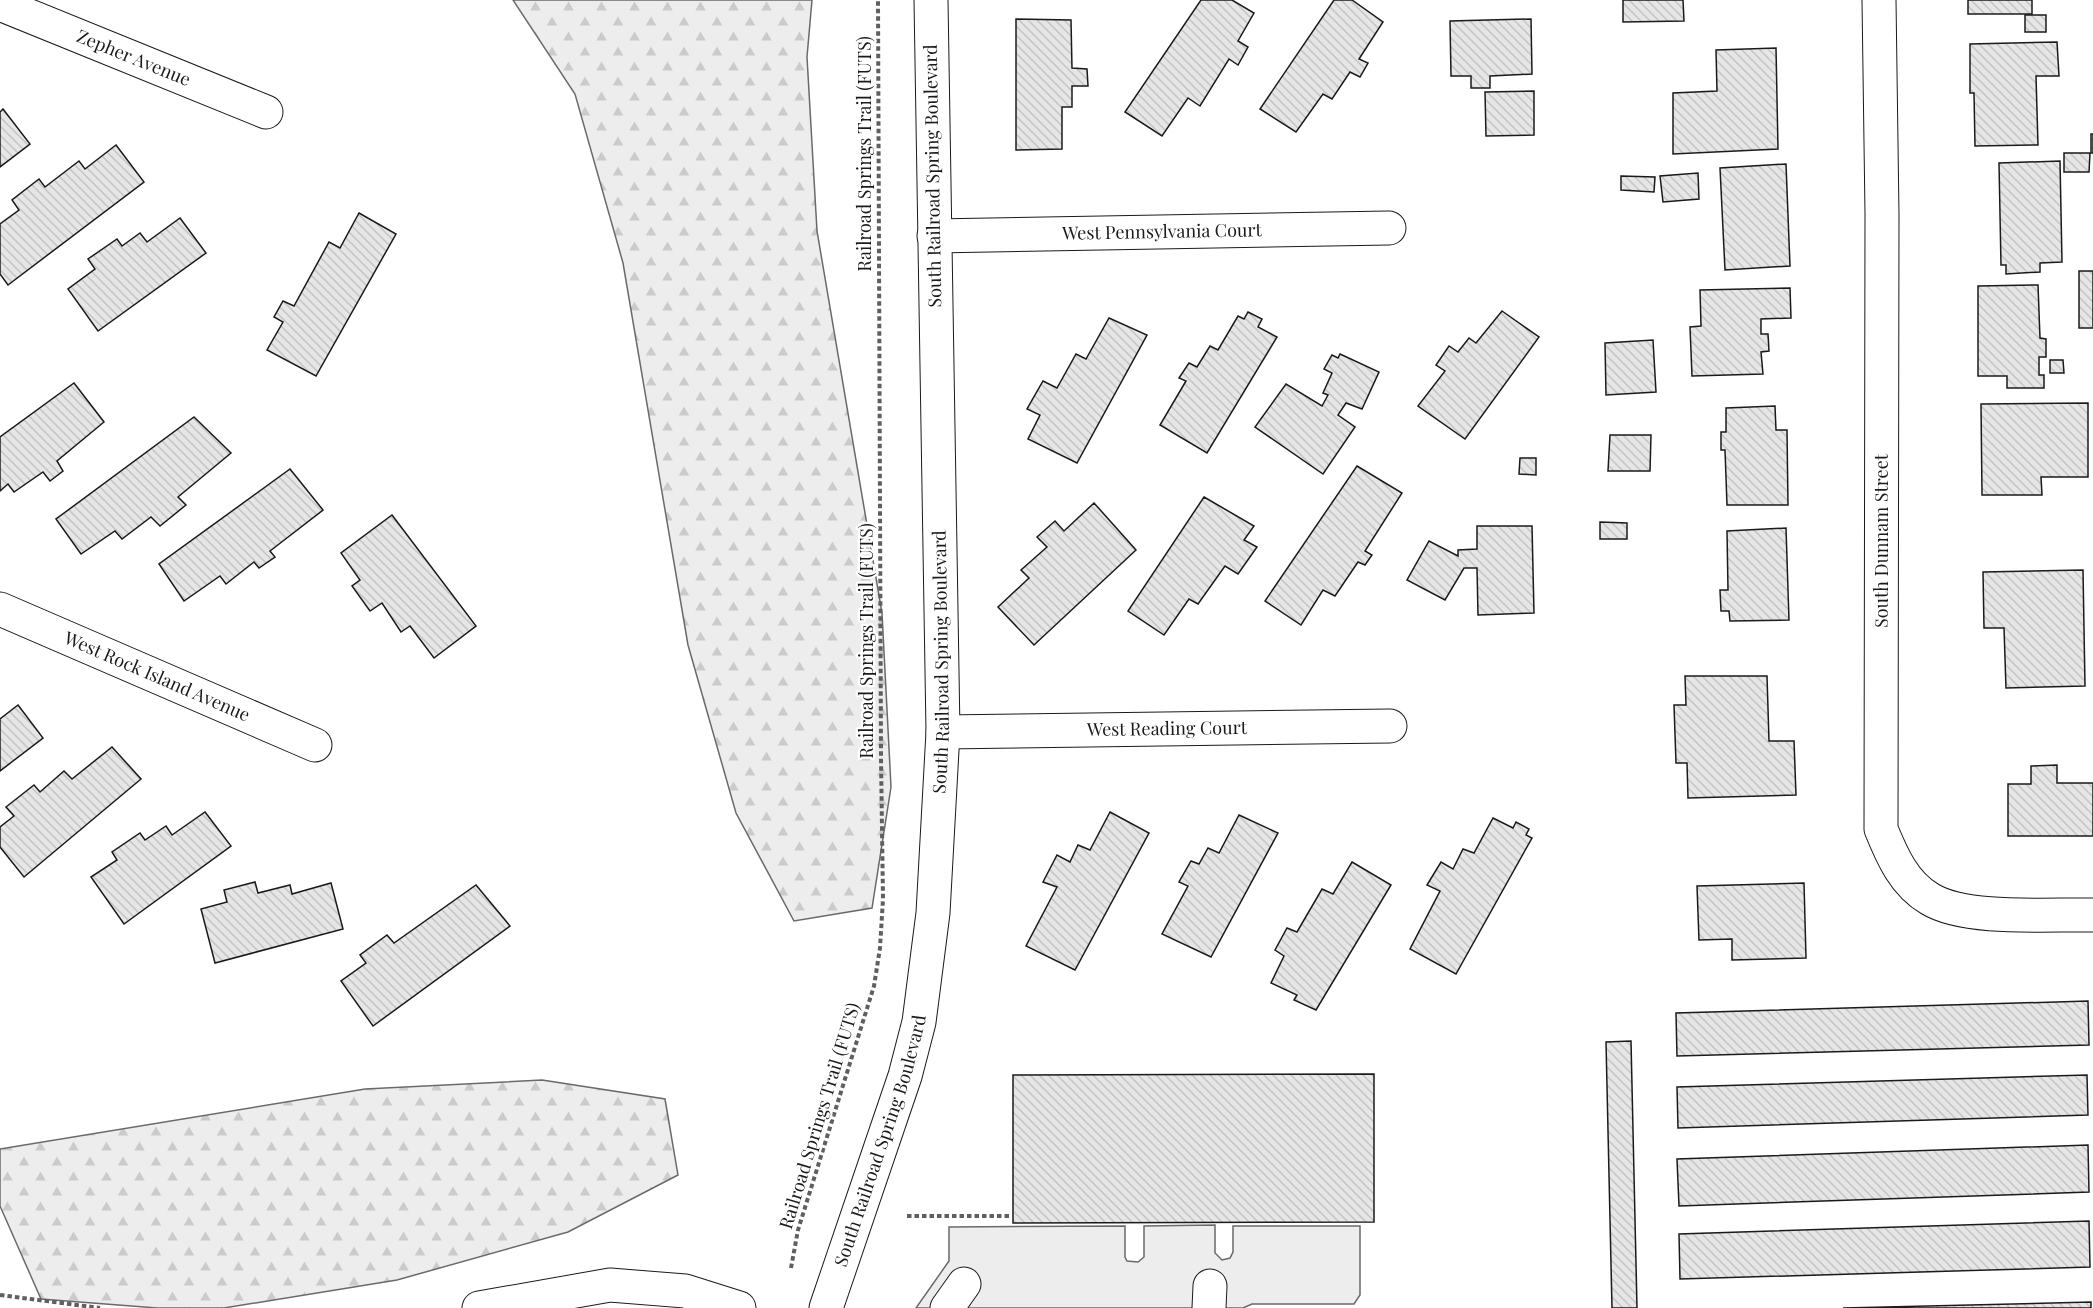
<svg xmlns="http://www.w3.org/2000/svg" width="2093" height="1308" viewBox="0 0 2093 1308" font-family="'Playfair Display',serif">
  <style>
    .forest { fill: url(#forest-firs); stroke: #6a6a6a; stroke-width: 1.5 }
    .pitch { fill: #ededed; stroke: #6a6a6a; stroke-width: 1.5 }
    .building { fill: url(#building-back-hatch); stroke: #1a1a1a; stroke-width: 1.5 }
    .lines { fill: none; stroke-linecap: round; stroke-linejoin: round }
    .minor-casing { stroke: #1a1a1a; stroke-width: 35 }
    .path { stroke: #5f5f5f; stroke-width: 4; stroke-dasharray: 4.5 3; stroke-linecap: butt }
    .minor { stroke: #fff; stroke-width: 33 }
    .labels { text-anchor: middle; stroke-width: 4.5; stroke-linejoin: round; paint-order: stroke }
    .street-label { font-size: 18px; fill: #1a1a1a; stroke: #fff }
  </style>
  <defs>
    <pattern id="forest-firs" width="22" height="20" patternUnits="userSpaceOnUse" patternTransform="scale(1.5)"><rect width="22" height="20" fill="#ededed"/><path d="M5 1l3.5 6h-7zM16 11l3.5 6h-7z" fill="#cbcbcb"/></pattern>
    <pattern id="building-back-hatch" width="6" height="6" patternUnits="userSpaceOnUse" patternTransform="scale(1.5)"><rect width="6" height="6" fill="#e6e6e6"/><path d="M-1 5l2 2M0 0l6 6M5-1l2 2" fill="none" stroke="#c5c5c5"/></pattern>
  </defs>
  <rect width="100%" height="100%" fill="#fff"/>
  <!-- forest -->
  <g class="forest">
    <path d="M 513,0 L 812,0 L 807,57 L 817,231 L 882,613 L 891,787 L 872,908 L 794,921 L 736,813 L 688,645 L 623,263 L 575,94 Z"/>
    <path d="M 542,1080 L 665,1099 L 678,1175 L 568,1232 L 397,1280 L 224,1308 L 157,1308 L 41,1299 L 0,1206 L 0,1149 L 365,1089 Z"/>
  </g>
  <!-- pitch -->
  <path class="pitch" d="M 1215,1225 L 1215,1253 L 1222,1260 L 1230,1258 L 1233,1252 L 1233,1226 L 1360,1226 L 1360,1295 L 1354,1304 L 1252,1304 L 1243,1308 L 916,1308 L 949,1261 L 949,1227 L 1125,1226 L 1125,1257 L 1127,1261 L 1138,1262 L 1144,1257 L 1144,1226 Z"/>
  <!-- building -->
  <g class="building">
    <path d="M 1201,0 L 1232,0 L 1254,13 L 1238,41 L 1248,47 L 1238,65 L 1229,59 L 1200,106 L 1188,98 L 1162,136 L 1125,112 Z"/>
    <path d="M 1334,0 L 1352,0 L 1383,22 L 1359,59 L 1368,63 L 1360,77 L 1350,72 L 1332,99 L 1323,94 L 1296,132 L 1260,109 Z"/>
    <path d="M 1623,0 L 1683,0 L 1684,21 L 1623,22 Z"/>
    <rect x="1968" y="0" width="64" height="14"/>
    <rect x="2025" y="15" width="21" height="17"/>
    <path d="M 1016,19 L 1071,20 L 1072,68 L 1087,69 L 1088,86 L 1072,86 L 1072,107 L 1062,107 L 1062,149 L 1016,150 Z"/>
    <path d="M 1531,19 L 1532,74 L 1490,76 L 1490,88 L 1471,88 L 1471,76 L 1451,76 L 1450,21 Z"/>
    <path d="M 2057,42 L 2059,76 L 2036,76 L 2038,145 L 1975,146 L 1974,93 L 1970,93 L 1970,44 Z"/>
    <path d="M 1776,48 L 1778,149 L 1673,154 L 1673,93 L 1717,91 L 1716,50 Z"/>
    <path d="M 1534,91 L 1534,135 L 1486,136 L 1485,92 Z"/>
    <path d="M 3,109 L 30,144 L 0,167 L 0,112 Z"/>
    <rect x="2091" y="134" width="2" height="19"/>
    <path d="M 116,145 L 144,182 L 8,285 L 0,274 L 0,224 L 19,210 L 12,200 L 39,179 L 45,187 L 79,161 L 85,169 Z"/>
    <path d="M 2064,153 L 2090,153 L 2089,172 L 2064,172 Z"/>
    <path d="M 2060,161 L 2062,262 L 2040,263 L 2040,272 L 2006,274 L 2006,265 L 2001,265 L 1999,163 Z"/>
    <path d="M 1786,164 L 1790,266 L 1725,270 L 1720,168 Z"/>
    <path d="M 1698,173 L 1699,199 L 1663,202 L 1660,176 Z"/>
    <path d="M 1621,176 L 1655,177 L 1654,192 L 1621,190 Z"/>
    <path d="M 359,213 L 396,234 L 316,376 L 267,350 L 283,322 L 274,317 L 283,301 L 294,306 L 329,242 L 340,248 Z"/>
    <path d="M 180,218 L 206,253 L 98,331 L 68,289 L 95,269 L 88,259 L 117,239 L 122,246 L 140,233 L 147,242 Z"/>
    <rect x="2079" y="271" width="14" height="57"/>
    <path d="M 2038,285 L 2040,338 L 2046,339 L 2046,357 L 2039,357 L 2039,375 L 2044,375 L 2044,388 L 2007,388 L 2007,376 L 1978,376 L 1978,286 Z"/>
    <path d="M 1790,288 L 1791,318 L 1761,319 L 1761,334 L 1768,334 L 1769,351 L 1761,352 L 1763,374 L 1692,376 L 1690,327 L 1701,326 L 1700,290 Z"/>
    <path d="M 1502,311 L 1539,337 L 1465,439 L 1418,406 L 1445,371 L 1436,365 L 1449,346 L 1458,352 L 1469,338 L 1476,343 Z"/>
    <path d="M 1248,312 L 1262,319 L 1258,327 L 1277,337 L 1207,453 L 1160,425 L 1186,381 L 1179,378 L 1189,363 L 1197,367 L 1210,346 L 1218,350 L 1238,316 L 1244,319 Z"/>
    <path d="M 1109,318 L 1147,335 L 1077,463 L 1028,439 L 1040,415 L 1027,409 L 1043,381 L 1057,388 L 1076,354 L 1086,359 Z"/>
    <path d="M 1653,340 L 1656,392 L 1606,395 L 1605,343 Z"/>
    <path d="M 1340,354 L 1379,372 L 1362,409 L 1346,403 L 1338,415 L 1355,427 L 1323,474 L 1255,427 L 1286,384 L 1322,406 L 1328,395 L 1323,393 L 1332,373 L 1324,369 L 1332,355 L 1338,358 Z"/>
    <path d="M 2050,360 L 2063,360 L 2064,373 L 2050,373 Z"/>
    <path d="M 74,383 L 104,422 L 57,461 L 63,471 L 50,481 L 43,472 L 14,492 L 8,484 L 0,491 L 0,437 Z"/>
    <path d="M 2088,403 L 2088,477 L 2041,477 L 2042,495 L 1982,495 L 1981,404 Z"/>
    <path d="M 1775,406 L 1776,430 L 1787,430 L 1788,505 L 1727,505 L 1725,450 L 1721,450 L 1721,432 L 1726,432 L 1726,408 Z"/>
    <path d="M 194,417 L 231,453 L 178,497 L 186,505 L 160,526 L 151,517 L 122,539 L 115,531 L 81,554 L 56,519 Z"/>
    <path d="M 1610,435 L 1651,435 L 1650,471 L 1608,471 Z"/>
    <path d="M 1520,458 L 1536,458 L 1536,475 L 1519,474 Z"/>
    <path d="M 1357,466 L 1402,493 L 1365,551 L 1372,555 L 1365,565 L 1358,562 L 1335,596 L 1323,590 L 1301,625 L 1265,601 Z"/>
    <path d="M 290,469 L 323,510 L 270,551 L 275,557 L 259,568 L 254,562 L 226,584 L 220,576 L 184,601 L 159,564 Z"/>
    <path d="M 1204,497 L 1254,526 L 1244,540 L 1257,547 L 1238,574 L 1225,566 L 1198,604 L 1189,599 L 1164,635 L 1128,611 Z"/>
    <path d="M 1094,503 L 1136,550 L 1034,645 L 998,607 L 1029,578 L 1021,570 L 1047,547 L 1037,537 L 1055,521 L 1064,531 Z"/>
    <path d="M 392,515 L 476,626 L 434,658 L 410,626 L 401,632 L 382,603 L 370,611 L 352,586 L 360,580 L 341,553 Z"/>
    <path d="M 1600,522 L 1627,523 L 1627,539 L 1600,539 Z"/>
    <path d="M 1477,526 L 1532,526 L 1534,613 L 1478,615 L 1477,568 L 1464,568 L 1445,600 L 1407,580 L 1429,541 L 1458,556 L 1458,550 L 1477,549 Z"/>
    <path d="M 1786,528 L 1789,620 L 1730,621 L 1729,611 L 1721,611 L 1720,590 L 1728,590 L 1727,531 Z"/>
    <path d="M 2083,570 L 2085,686 L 2006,688 L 2004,628 L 1984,628 L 1983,572 Z"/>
    <path d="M 1685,676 L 1767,676 L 1769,741 L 1794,741 L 1796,795 L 1688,798 L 1687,763 L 1676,763 L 1674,705 L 1686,705 Z"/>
    <path d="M 18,705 L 43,738 L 0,771 L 0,719 Z"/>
    <path d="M 112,747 L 141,779 L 24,877 L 0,847 L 0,827 L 14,816 L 6,807 L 34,785 L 40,792 L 64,771 L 72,779 Z"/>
    <path d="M 2057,765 L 2057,783 L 2093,783 L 2093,836 L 2008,836 L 2008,784 L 2031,784 L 2031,766 Z"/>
    <path d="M 205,812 L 231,846 L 124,924 L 91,877 L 117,860 L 112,852 L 140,833 L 145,840 L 166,826 L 172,835 Z"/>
    <path d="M 1110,812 L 1149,833 L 1075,970 L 1026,946 L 1057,887 L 1043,882 L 1057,855 L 1070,862 L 1078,845 L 1090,850 Z"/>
    <path d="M 1239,815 L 1278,833 L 1211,957 L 1162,934 L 1188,886 L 1179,882 L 1191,861 L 1199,864 L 1208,848 L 1219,853 Z"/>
    <path d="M 1493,818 L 1513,828 L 1516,822 L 1529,829 L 1526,835 L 1532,838 L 1456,974 L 1410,949 L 1440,891 L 1427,885 L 1441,862 L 1453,869 L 1463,849 L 1474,853 Z"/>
    <path d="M 1352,862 L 1391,885 L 1316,1010 L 1294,1000 L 1297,995 L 1271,983 L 1284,956 L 1275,950 L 1287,928 L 1297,932 L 1322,889 L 1333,894 Z"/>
    <path d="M 255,882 L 258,893 L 290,885 L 292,894 L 331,883 L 343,929 L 215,963 L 201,909 L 227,902 L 224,890 Z"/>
    <path d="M 1804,883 L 1806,958 L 1732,960 L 1732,939 L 1699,940 L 1697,886 Z"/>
    <path d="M 476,885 L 510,926 L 373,1026 L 341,981 L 366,963 L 360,955 L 387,935 L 394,943 Z"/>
    <path d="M 2088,1001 L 2089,1045 L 1677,1056 L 1676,1013 Z"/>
    <path d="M 1631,1041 L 1637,1308 L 1612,1308 L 1606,1042 Z"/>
    <path d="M 1374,1074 L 1374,1222 L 1013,1223 L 1013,1075 Z"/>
    <path d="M 2087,1075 L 2088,1115 L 1678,1128 L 1677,1087 Z"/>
    <path d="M 2088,1145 L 2089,1192 L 1679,1206 L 1677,1159 Z"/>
    <path d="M 2089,1221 L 2090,1267 L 1680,1279 L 1679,1234 Z"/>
    <path d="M 2091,1302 L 2091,1308 L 1843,1308 Z"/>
  </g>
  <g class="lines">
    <defs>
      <g id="minor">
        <path d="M 1879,0 L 1882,214 L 1881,829 C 1892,856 1904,884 1930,899 C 1966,921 2050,914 2093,915"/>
        <path id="s1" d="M 0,4 L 266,112"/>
        <path id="s2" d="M 934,236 L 1389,228"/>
        <path id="s3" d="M 0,609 L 315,745"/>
        <path id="s4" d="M 943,732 L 1390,726"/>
        <path d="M 479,1308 L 610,1285 L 685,1291 L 739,1308"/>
        <path id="s5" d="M 826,1308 L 905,1076 L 919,1022 L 933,913 L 943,732 L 931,0"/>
        <path d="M 947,1308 L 964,1284"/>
        <path d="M 1209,1308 L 1210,1286"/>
      </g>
    </defs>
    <!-- minor casing -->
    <use href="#minor" class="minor-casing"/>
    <!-- path -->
    <g class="path">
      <path d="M 907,1216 L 1009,1216"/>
      <path d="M 791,1268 L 798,1230 L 874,986 L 880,948 L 883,899 L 881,759 L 878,0"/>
      <path d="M 0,1295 L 100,1308"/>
    </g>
    <!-- minor -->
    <use href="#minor" class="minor"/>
  </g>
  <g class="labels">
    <!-- street labels -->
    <g class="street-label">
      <text dy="6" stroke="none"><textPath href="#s1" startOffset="144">Zepher Avenue</textPath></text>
      <text transform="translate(865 154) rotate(-90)" y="6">Railroad Springs Trail (FUTS)</text>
      <text transform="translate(933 176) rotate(-91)" y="6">South Railroad Spring Boulevard</text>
      <text dy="6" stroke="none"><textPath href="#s2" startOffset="228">West Pennsylvania Court</textPath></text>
      <text transform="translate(1882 541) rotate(-90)" y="6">South Dunnam Street</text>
      <text transform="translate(867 641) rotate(-90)" y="6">Railroad Springs Trail (FUTS)</text>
      <text dy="6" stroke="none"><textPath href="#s5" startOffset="662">South Railroad Spring Boulevard</textPath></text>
      <text dy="6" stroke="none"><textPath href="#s3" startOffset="171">West Rock Island Avenue</textPath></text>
      <text dy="6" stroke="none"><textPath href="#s4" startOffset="224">West Reading Court</textPath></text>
      <text transform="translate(820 1116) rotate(-73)" y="6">Railroad Springs Trail (FUTS)</text>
      <text dy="6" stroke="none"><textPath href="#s5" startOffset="176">South Railroad Spring Boulevard</textPath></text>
    </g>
  </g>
</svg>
